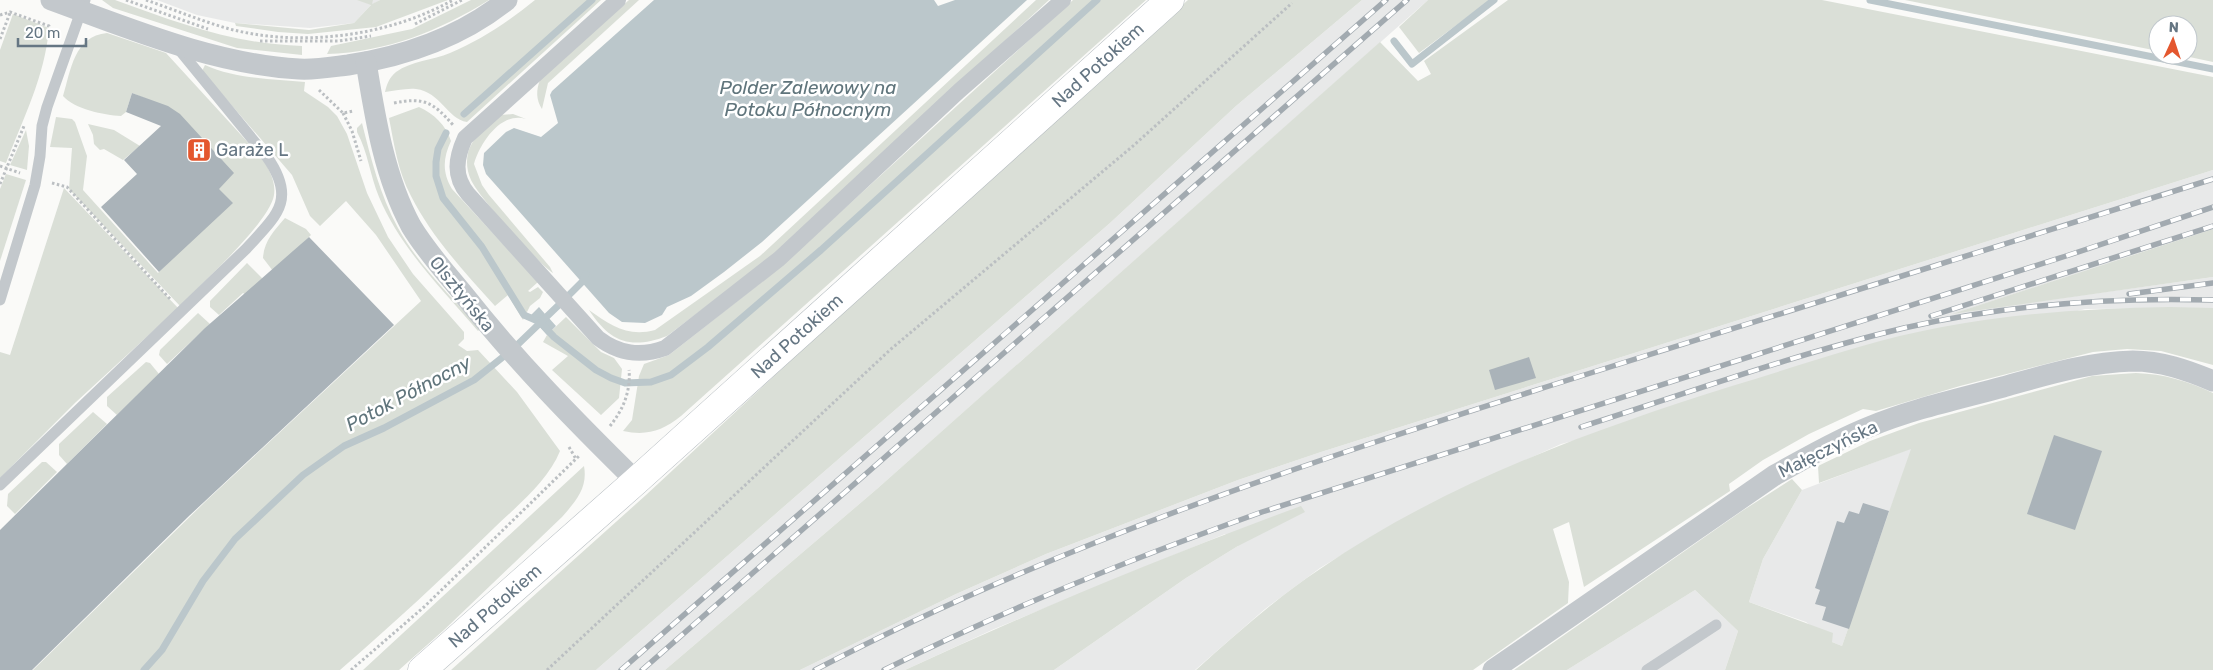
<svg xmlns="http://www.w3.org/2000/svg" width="2213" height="670" viewBox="0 0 2213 670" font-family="Rubik,sans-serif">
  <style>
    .built { fill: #e8e9e9 }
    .green { fill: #dadfd7 }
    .water { fill: #bbc7cb }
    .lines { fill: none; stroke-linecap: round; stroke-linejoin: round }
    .stream { stroke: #bbc7cb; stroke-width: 7 }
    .building { fill: #aab3b9 }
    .secondary-casing { stroke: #b3babf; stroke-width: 29 }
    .path { stroke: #bbbfc2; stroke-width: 3; stroke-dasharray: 2.5 2.5; stroke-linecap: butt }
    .service { stroke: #c3c8cc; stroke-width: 11 }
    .pedestrian { stroke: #c3c8cc; stroke-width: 16 }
    .minor { stroke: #c3c8cc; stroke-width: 21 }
    .secondary { stroke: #fff; stroke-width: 28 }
    .rail-casing { stroke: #a2aab0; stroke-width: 5.5 }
    .rail { stroke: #fff; stroke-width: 4; stroke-dasharray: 11; stroke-linecap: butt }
    .labels { text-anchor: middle; stroke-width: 5; stroke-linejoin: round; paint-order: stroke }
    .street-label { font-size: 18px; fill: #657683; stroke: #fff }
    .poi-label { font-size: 18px; fill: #657683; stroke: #fff; text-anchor: start }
    .water-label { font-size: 19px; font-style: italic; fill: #60757c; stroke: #fff }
  </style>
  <rect width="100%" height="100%" fill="#fafaf8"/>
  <!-- built -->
  <g class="built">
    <path d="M 157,0 L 380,0 L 371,5 L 354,23 L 310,28 L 235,23 L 197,15 Z"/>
    <path d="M 1362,0 L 1428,0 L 878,488 L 665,670 L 596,670 L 1110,223 L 1236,106 Z"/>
    <path d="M 2213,170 L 2213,229 L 1956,313 L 2213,277 L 2213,308 L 2085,309 L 1561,444 L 1449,495 L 1378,533 L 1320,568 L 1265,609 L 1195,670 L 1054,670 L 1186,578 L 1238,546 L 1225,534 L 994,629 L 905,670 L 800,670 L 956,594 L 1046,554 L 1238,480 L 1321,452 Z"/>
    <path d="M 1912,448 L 1842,646 L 1832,642 L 1806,622 L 1749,602 L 1763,559 L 1802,490 Z"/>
    <path d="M 1695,590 L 1738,631 L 1725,670 L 1567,670 Z"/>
  </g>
  <!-- green -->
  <g class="green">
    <path d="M 102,0 L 115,0 C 178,23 234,44 302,46 L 302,55 L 237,48 L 113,8 Z"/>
    <path d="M 357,0 L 373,0 L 372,4 L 380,0 L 448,0 L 376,27 L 308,34 L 278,32 L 236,26 L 235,23 L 309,30 L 354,23 L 371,5 Z"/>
    <path d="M 471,0 L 489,0 C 439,31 387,52 327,54 L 331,46 L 412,29 Z"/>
    <path d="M 535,0 L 601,0 L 467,122 C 447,119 441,92 416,89 C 406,88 395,91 385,92 C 387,84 389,78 396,72 C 411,61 433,60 450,53 C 481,40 509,21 535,0 Z"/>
    <path d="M 629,0 L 639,0 L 548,83 L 542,109 C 536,100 536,90 540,80 Z"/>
    <path d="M 1036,0 L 1049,0 L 769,259 L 667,336 C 630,350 610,342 589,310 C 611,326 628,337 655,330 L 760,256 Z"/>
    <path d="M 1073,0 L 1146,0 L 681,416 C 662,431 647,436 623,431 L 632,420 L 639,376 L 644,364 L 669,355 L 778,269 Z"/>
    <path d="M 1188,0 L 1362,0 L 1236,106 L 1110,223 L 596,670 L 451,670 L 646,495 L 937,225 Z"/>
    <path d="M 1428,0 L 1490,0 L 1419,53 L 1399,27 Z"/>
    <path d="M 1508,0 L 1822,0 L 2213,77 L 2213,170 L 1321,452 L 1238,480 L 1046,554 L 956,594 L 800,670 L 665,670 L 878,488 L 1380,42 L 1418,81 L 1431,74 L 1424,61 Z"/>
    <path d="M 1905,0 L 2213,0 L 2213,62 L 2180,55 L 2188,55 L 2188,25 L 2158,25 L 2158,51 Z"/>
    <path d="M 13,14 L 49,28 C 45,76 23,119 6,163 L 0,161 L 0,50 Z"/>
    <path d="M 107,33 L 166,53 L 263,159 C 269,170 276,181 274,195 C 270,222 201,284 180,306 L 69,189 L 72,148 L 50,147 L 56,117 L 72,119 L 75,122 L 87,156 L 83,190 L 158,273 L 226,203 L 169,108 L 132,93 L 126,112 L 121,116 C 104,115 74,109 63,96 C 71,70 74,36 107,33 Z"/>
    <path d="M 205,65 C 235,79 273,79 305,82 L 304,91 L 328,107 L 337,116 L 347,134 L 367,193 L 388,237 L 413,274 L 464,332 L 464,339 L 458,345 L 467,351 L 478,350 L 517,392 L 560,451 C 548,481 517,506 494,528 C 444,577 393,624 340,670 L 33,670 L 208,499 L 421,301 L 376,235 L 346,201 L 320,226 L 310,216 L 292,175 L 202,71 Z"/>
    <path d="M 419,107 C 434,114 446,125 451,141 C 443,158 442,172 452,189 L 538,282 L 528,291 L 530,292 L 538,287 L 543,292 L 540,298 L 530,306 L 523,320 L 508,295 L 495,306 C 465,273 431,236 411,196 C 398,172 394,144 389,118 Z"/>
    <path d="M 513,114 L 526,119 C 501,111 480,143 474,164 L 482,185 L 489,195 L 550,267 L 553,273 C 536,262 479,197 471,180 C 467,171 466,162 468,153 C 472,137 488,126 500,115 Z"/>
    <path d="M 362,123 C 371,159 380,195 398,228 C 419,266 452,297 480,329 L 478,331 C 442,289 401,249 379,197 C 370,176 368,152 357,132 L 357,128 Z"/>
    <path d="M 88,124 L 114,130 L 140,146 L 123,160 L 104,149 L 100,150 L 94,144 L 93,135 Z"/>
    <path d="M 26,130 L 29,146 L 27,170 L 10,165 Z"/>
    <path d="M 6,174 L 26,180 L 0,261 L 0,189 Z"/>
    <path d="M 64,188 L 178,308 L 76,402 L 0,478 L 0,352 L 10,355 Z"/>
    <path d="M 285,218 L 306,229 L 311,235 L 273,271 L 263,258 C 264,241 274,231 285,218 Z"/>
    <path d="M 2213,229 L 2213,277 L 1952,314 Z"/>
    <path d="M 247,263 L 263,279 L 246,295 L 243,293 L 219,315 L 210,307 L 210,301 Z"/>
    <path d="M 2170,307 L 2213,308 L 2213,365 L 2161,351 L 2127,349 L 2093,352 L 1960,386 L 1876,411 L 1863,409 L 1809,434 L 1763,460 L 1729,484 L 1730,491 L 1584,587 L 1569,522 L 1553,529 L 1569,582 L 1568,603 L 1473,670 L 1196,670 C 1236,634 1275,599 1320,569 C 1445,483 1589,431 1732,386 C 1802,365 1871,340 1942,327 C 2018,313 2094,308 2170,307 Z"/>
    <path d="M 198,313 L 210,324 L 167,364 L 159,355 L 160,350 Z"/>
    <path d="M 566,317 L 601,352 L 614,358 L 622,369 L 619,398 L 601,415 L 552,370 L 568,356 L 543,342 L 547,335 Z"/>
    <path d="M 146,362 L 150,363 L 159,374 L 117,415 L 107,406 L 107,397 Z"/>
    <path d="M 2136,373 C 2164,374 2188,381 2213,393 L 2213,670 L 1725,670 L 1738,631 L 1695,590 L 1567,670 L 1514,670 L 1742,511 L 1792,479 L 1802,490 L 1763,559 L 1749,602 L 1833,633 L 1832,642 L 1842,646 L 1911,449 L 1819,483 L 1818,466 L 1870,441 L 1919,423 L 2092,376 Z"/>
    <path d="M 93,412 L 107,424 L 67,464 L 59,455 L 59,444 Z"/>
    <path d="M 42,462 L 46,462 L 57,472 L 15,514 L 7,506 L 8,494 Z"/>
    <path d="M 584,466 C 588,488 576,501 562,517 L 445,629 L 399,670 L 363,670 Z"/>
    <path d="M 1301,506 L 1305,512 L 1238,546 L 1186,578 L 1054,670 L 905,670 C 1035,610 1167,555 1301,506 Z"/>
  </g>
  <!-- water -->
  <g class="water">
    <path d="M 654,0 L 934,0 L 938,6 L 955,0 L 1027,0 L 762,242 L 724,272 L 691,296 L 667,307 L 662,315 L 645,323 L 622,322 L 609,313 L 486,174 L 483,165 L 484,153 L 506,132 L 514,128 L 541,137 L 558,123 L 550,95 L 552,91 Z"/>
    <path d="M 539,307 L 545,314 L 550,313 L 548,317 L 556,326 L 547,335 L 530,316 Z"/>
  </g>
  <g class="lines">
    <!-- stream -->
    <g class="stream">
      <path d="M 1870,0 L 2213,69"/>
      <path d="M 1394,41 L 1412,64 L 1494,0"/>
      <path d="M 464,114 L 592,0"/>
      <path d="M 446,133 L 438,149 L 436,162 L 436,176 L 443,198 L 482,247 L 524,315 L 540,322 L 554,337 L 596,370 L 611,378 L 625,383 L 651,382 L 671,375 L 708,347 L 821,250 L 1097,0"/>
      <path d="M 144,670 L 162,650 L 203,581 L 235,539 L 303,475 L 344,446 L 384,428 L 474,380 L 513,349 L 564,300 L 583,281 L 586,274"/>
    </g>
  </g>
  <!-- building -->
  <g class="building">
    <path d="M 132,93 L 168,106 L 180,114 L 234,173 L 219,189 L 233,203 L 159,272 L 101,207 L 137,174 L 124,160 L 161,126 L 126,112 Z"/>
    <path d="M 309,237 L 394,325 L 189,516 L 32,670 L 0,670 L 0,530 L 205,328 Z"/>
    <path d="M 1529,357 L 1536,378 L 1495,390 L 1489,370 Z"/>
    <path d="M 2054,435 L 2102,451 L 2075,530 L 2027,514 Z"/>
    <path d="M 1863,503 L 1889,511 L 1849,629 L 1822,620 L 1826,607 L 1815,604 L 1820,590 L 1815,588 L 1837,521 L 1844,523 L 1849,511 L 1859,514 Z"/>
  </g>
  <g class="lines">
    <defs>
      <path id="secondary" d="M 422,670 L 636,481 L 1170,0"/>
    </defs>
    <!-- secondary casing -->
    <use href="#secondary" class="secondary-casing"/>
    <!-- path -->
    <g class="path">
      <path d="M 126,0 L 208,29"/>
      <path d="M 146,0 C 172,9 199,20 226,28 C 298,48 387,37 453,0"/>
      <path d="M 0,15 L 10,12 L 49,26 L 53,37"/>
      <path d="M 415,24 L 462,0"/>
      <path d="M 0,39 L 10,13"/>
      <path d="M 260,41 L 339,41 L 371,36"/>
      <path d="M 319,90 L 343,113 L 353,111"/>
      <path d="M 394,103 C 424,97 433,102 453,125"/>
      <path d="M 343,113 L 352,131 L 361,161"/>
      <path d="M 0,166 L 20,173"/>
      <path d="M 52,183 L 67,187 L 171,300"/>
      <path d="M 0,184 L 24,126"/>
      <path d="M 610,426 C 623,410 631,391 629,370"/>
      <path d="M 569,447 L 576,459"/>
      <path d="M 351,670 L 424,607 L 580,455"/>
      <path d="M 547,670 L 891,349 L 1133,146 L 1292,3"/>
    </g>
    <!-- service -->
    <g class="service">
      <path d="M 0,300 L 35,185 L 40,156 L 42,126 L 47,107 L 85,0"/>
      <path d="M 0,485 L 246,249 C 277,215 297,200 267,157 L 177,47"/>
      <path d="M 1647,670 L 1716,625"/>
    </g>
    <!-- pedestrian -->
    <path class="pedestrian" d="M 618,0 L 465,138 C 456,158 453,176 468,194 L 598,338 C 619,354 640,357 665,348 L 779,259 L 959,91 L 1063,0"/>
    <!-- minor -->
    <g class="minor">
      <path d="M 51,0 C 131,29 213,64 299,69 C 315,70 332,67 348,65 C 407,56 461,37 507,0"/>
      <path d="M 366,62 C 375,117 384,176 411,226 C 426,251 446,273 464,295 C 517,362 576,422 636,481"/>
      <path d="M 1493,670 L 1775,475 C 1806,458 1836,440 1869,427 C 1912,409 1959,399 2003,387 C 2046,375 2088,362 2133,361 C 2161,361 2187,370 2213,381"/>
    </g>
    <!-- secondary -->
    <use href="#secondary" class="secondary"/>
    <defs>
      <g id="rail">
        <path d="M 2129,294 L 2213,283"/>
        <path d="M 1931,316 L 2213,226"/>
        <path d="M 1581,427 C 1688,393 1795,354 1904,328 C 2005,305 2110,297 2213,300"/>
        <path d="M 621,670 L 1386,0"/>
        <path d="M 642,670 L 1407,0"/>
        <path d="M 815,670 C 1053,545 1309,462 1565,381 C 1781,313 1997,247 2213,179"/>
        <path d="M 884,670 C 1006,609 1133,558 1262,512 L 2066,256 L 2213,207"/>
      </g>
    </defs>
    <!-- rail casing -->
    <use href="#rail" class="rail-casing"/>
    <!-- rail -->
    <use href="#rail" class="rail"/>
  </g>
  <!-- icons -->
  <defs>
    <symbol id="building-square" viewBox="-11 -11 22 22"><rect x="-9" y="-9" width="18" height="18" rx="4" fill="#e4572e" stroke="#fff"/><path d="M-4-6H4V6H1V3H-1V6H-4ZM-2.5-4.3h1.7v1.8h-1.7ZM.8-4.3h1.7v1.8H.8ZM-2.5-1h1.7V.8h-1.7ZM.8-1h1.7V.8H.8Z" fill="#fff"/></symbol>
  </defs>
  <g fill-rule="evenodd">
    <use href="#building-square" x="185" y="136" width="28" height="28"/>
  </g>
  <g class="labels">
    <!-- street labels -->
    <g class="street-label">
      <text transform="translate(1098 65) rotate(-42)" y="6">Nad Potokiem</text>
      <text transform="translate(462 294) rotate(51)" y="6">Olsztyńska</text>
      <text transform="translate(797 336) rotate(-42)" y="6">Nad Potokiem</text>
      <text transform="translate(1828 449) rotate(-26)" y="6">Małęczyńska</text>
      <text transform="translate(495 606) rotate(-41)" y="6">Nad Potokiem</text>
    </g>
    <!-- poi labels -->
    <g class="poi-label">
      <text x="216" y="156">Garaże L</text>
    </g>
    <!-- water labels -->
    <g class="water-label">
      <text x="808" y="94">Polder Zalewowy na<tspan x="808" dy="22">Potoku Północnym</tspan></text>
      <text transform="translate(408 393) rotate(-28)" y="7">Potok Północny</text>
    </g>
  </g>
  <!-- north arrow -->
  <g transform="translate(2173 40) rotate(3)"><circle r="24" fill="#ffffff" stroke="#c1c8cd"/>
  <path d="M0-4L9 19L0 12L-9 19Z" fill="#e4572e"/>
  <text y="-8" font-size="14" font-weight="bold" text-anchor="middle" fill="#657683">N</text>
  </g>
  <!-- scale -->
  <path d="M18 38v8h68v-8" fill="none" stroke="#657683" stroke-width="2.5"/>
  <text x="25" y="38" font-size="15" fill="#657683" stroke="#ffffff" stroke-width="4" paint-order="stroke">20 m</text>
</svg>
